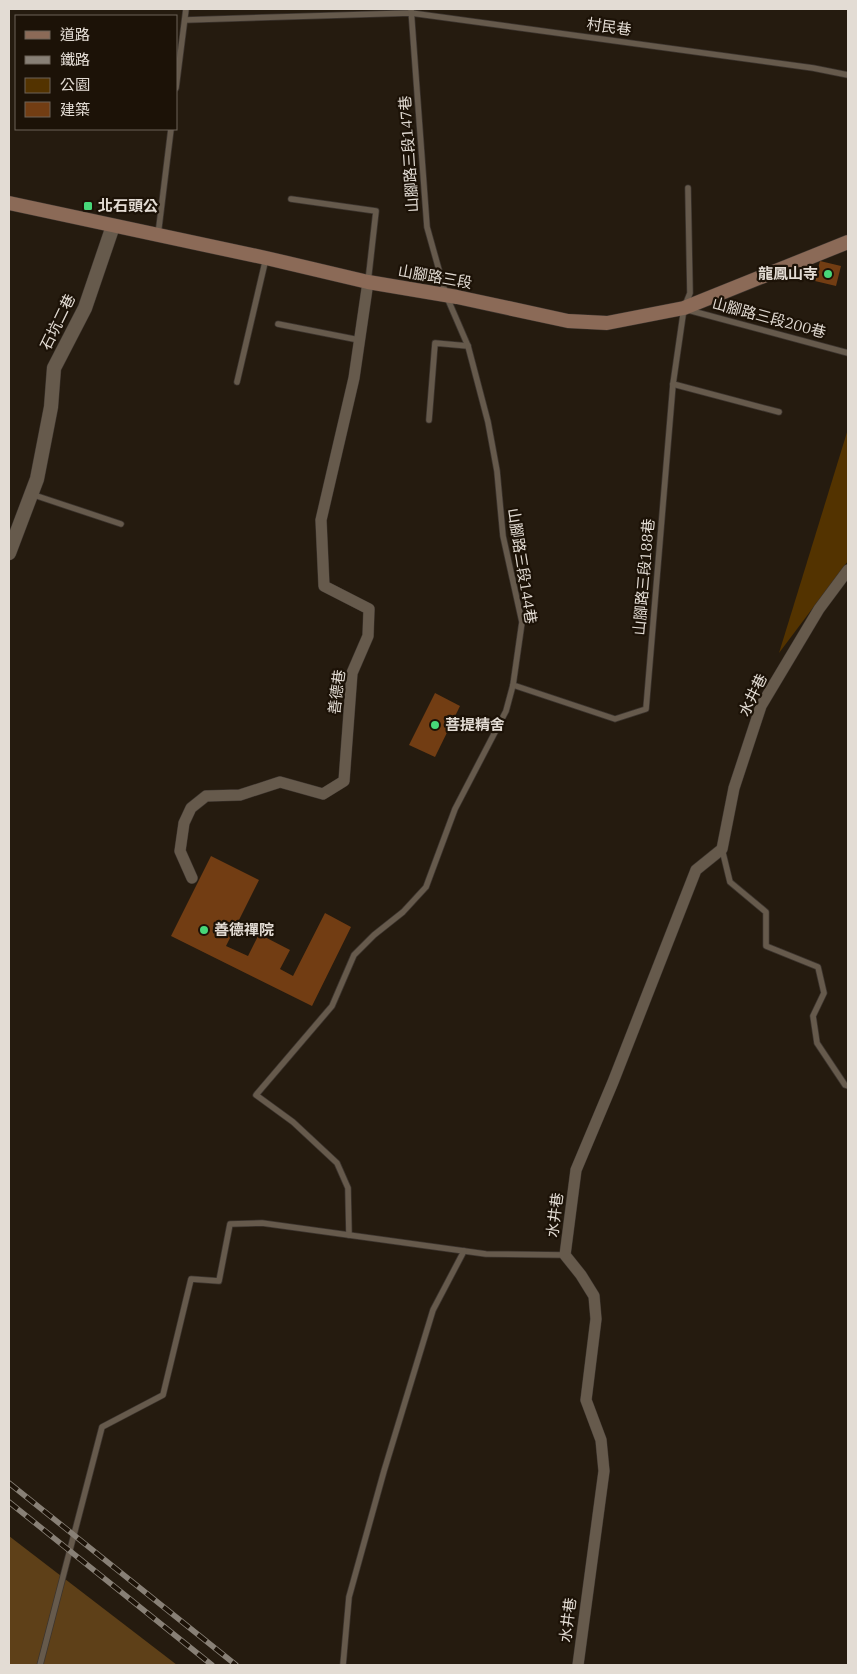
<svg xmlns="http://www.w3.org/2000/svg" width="857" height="1674" viewBox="0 0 857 1674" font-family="'IBM Plex Serif','Noto Sans TC',serif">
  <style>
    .green { fill: #533300 }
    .forest { fill: #5e4018 }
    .building { fill: #723d13 }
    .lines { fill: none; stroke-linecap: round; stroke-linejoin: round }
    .service-casing { stroke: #3d352f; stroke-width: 7 }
    .minor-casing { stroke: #3d352f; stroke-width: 12 }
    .tertiary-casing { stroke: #3d352f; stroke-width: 15 }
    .secondary-casing { stroke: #3d352f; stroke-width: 15 }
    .service { stroke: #665a4c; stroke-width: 5.5 }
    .minor { stroke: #665a4c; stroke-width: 11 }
    .tertiary { stroke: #665a4c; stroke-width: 14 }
    .secondary { stroke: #8b6a57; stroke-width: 14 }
    .rail-casing { stroke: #888076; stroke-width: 5.5 }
    .rail { stroke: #1c1207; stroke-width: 4; stroke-dasharray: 11; stroke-linecap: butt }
    .poi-dot { fill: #47d779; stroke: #1c1207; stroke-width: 2 }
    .labels { text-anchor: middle; stroke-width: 4.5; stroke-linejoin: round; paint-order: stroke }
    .street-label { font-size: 15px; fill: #e3dcd4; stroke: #1c1207 }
    .poi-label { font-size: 15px; font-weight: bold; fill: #e3dcd4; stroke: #1c1207; text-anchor: start }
  </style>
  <rect width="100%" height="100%" fill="#251b0f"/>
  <!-- green -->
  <path class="green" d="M 848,429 L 848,561 L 779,653 Z"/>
  <!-- forest -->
  <path class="forest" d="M 9,1536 L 177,1665 L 9,1665 Z"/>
  <!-- building -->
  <g class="building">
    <path d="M 820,261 L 841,266 L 836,286 L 815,281 Z"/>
    <path d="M 435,693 L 460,706 L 435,757 L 409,745 Z"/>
    <path d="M 211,856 L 259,880 L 226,946 L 248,956 L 259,934 L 290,950 L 280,969 L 293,976 L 325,913 L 351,927 L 312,1006 L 171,936 Z"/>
  </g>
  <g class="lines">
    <defs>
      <g id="service">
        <path d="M 185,20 L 411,13 L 813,68 L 848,75"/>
        <path d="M 176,88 L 186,9"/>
        <path d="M 291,199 L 376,211 L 368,282"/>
        <path d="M 158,235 L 171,129"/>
        <path d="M 688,310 L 848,353"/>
        <path d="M 278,324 L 359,340"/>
        <path d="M 237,382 L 266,258"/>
        <path d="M 673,384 L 779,412"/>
        <path d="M 429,420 L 435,343 L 468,346"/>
        <path d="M 31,494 L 121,524"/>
        <path d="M 513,685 L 615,719 L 646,709 L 673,384 L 684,308 L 690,293 L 688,188"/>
        <path d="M 722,849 L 730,882 L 766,912 L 766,946 L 818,967 L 824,993 L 813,1016 L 817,1043 L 845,1085 L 848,1086"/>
        <path d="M 349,1235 L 348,1188 L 337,1163 L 293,1122 L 256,1095 L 332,1006 L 354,955 L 374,935 L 403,912 L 426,887 L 455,809 L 506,711 L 513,685 L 522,622 L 503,536 L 497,471 L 488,422 L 468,346 L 446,295 L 427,227 L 411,9"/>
        <path d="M 40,1665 L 102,1427 L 163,1395 L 191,1279 L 219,1281 L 230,1224 L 262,1223 L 486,1254 L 565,1255"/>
        <path d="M 343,1665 L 349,1597 L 384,1471 L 433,1310 L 464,1251"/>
      </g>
      <g id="minor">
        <path d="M 192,878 L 180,851 L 184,823 L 191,808 L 206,796 L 240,795 L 280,782 L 323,794 L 344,781 L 352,673 L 368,636 L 369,609 L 324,586 L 321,520 L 354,378 L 368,282"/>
        <path d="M 578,1665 L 604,1471 L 601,1440 L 586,1400 L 596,1319 L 594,1296 L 581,1275 L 565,1255 L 576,1170 L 613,1082 L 696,870 L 722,849 L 734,788 L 761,706 L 819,609 L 848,570"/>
      </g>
      <path id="tertiary" d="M 9,553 L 37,479 L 51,407 L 54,368 L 85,308 L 113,226"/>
      <path id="secondary" d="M 9,203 L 266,258 L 368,282 L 457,297 L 568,321 L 607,323 L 684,308 L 848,242"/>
    </defs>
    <!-- service casing -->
    <use href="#service" class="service-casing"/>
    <!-- minor casing -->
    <use href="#minor" class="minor-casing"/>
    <!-- tertiary casing -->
    <use href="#tertiary" class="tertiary-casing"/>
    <!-- secondary casing -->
    <use href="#secondary" class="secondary-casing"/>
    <!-- service -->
    <use href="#service" class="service"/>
    <!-- minor -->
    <use href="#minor" class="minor"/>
    <!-- tertiary -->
    <use href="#tertiary" class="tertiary"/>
    <!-- secondary -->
    <use href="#secondary" class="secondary"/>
    <defs>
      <g id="rail">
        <path d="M 9,1483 L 236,1665"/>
        <path d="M 9,1502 L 212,1665"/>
      </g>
    </defs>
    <!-- rail casing -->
    <use href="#rail" class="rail-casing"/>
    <!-- rail -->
    <use href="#rail" class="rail"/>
  </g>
  <!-- markers -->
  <g class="poi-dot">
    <rect x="83" y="201" width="10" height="10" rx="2.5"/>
    <circle cx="828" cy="274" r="5"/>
    <circle cx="435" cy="725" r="5"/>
    <circle cx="204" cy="930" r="5"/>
  </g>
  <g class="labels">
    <!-- street labels -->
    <g class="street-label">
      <text transform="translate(609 27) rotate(8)" y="5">村民巷</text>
      <text transform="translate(409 154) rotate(-94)" y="5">山腳路三段147巷</text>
      <text transform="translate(435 277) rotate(10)" y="5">山腳路三段</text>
      <text transform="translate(769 318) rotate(15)" y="5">山腳路三段200巷</text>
      <text transform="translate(58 322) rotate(-64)" y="5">石坑二巷</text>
      <text transform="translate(522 566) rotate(81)" y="5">山腳路三段144巷</text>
      <text transform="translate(644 577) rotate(-85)" y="5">山腳路三段188巷</text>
      <text transform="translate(337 692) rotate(-83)" y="5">善德巷</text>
      <text transform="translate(753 695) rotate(-64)" y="5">水井巷</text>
      <text transform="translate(555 1215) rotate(-83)" y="5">水井巷</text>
      <text transform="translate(568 1620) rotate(-83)" y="5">水井巷</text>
    </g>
    <!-- poi labels -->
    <g class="poi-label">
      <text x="98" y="211">北石頭公</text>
      <text x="818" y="279" text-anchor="end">龍鳳山寺</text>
      <text x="445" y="730">菩提精舍</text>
      <text x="214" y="935">善德禪院</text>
    </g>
  </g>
  <!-- border -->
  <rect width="857" height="1674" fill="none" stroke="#e3dcd4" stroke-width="20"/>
  <!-- legend -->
  <rect x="15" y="15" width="162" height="115" fill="#1c1207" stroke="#6c6359"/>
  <rect x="25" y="31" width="25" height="8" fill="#8b6a57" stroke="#6c6359"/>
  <text x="60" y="40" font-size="15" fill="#e3dcd4">道路</text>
  <rect x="25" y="56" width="25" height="8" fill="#888076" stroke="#6c6359"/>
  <text x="60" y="65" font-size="15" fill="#e3dcd4">鐵路</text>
  <rect x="25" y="78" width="25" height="15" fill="#533300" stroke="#6c6359"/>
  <text x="60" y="90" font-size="15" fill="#e3dcd4">公園</text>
  <rect x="25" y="102" width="25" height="15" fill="#723d13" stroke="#6c6359"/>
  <text x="60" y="115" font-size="15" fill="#e3dcd4">建築</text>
</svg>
